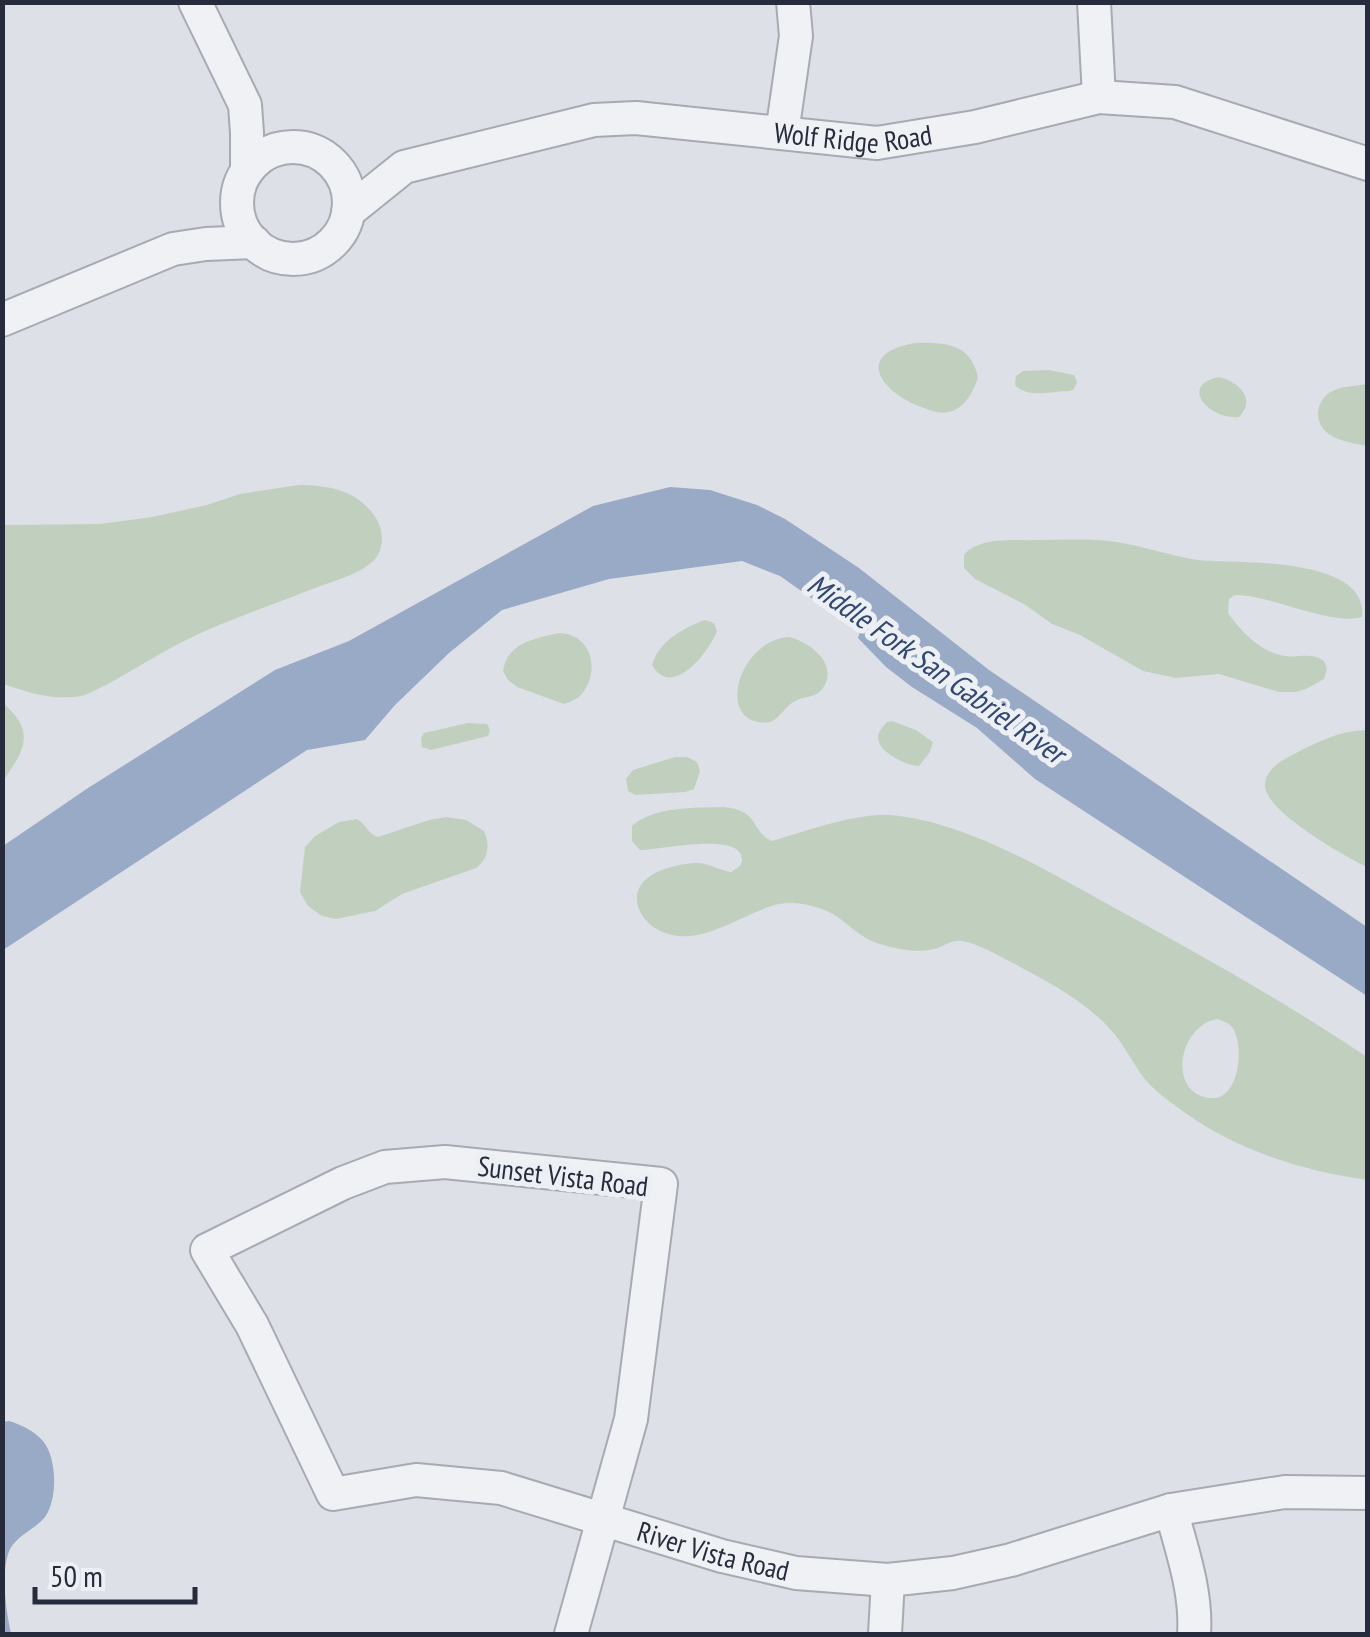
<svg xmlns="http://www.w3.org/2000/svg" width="1370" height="1637" viewBox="0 0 1370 1637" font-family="'PT Sans Narrow',sans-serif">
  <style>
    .green { fill: #c1d0be; fill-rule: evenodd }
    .water { fill: #98aac6 }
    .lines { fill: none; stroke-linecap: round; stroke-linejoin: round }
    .minor-casing { stroke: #a6aab3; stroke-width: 36 }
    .minor { stroke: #eff1f5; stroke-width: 32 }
    .labels { text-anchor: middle; stroke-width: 10; stroke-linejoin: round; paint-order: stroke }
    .street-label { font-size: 28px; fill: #272c3d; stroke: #eceff4 }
    .water-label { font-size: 30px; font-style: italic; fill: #32476f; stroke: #eceff4 }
  </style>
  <rect width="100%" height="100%" fill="#dde0e6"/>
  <!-- green -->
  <g class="green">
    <path d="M 915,343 C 945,342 972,344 978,378 C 973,392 964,410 948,412 C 940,414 932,411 924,408 C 883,394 851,354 915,343 Z"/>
    <path d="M 1049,370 L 1074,375 L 1077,382 L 1074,389 L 1069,391 C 1051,391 1028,399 1015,385 L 1016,376 L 1023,371 Z"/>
    <path d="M 1219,377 C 1238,381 1257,399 1239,417 C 1209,420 1178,385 1219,377 Z"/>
    <path d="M 1367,384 L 1367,446 C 1348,442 1319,439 1318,414 C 1318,406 1322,398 1329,393 C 1339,386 1355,386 1367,384 Z"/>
    <path d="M 299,485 C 328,485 356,490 374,515 C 384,529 386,551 371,563 C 355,576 333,581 315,588 C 272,605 227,620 186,640 C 151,657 120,680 85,695 C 55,702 31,693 3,684 L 3,525 L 100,524 L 152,517 L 207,505 L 240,494 Z"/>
    <path d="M 1039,540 C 1064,540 1090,538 1116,542 C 1144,546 1170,556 1198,560 C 1227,564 1370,554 1362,617 C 1328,626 1273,595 1235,595 L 1229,599 L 1228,613 C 1241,632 1262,653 1285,656 C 1300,658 1311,652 1324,661 L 1327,669 L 1324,679 L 1306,689 L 1295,692 L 1279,692 L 1219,674 L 1176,678 L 1143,671 L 1080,635 L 1052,624 L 1024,604 L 975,579 L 964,568 L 964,555 C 980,536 1015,541 1039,540 Z"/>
    <path d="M 705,620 L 714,623 L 717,631 C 709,652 672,700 652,665 C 659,641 683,628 705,620 Z"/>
    <path d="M 560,633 C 594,635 601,675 579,697 C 575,700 569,702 564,704 L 517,687 L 508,680 L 503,671 C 507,643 535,638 560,633 Z"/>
    <path d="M 789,637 C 810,642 839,664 823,688 C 817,698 804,696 795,701 C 786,706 781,716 771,722 C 713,729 737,640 789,637 Z"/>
    <path d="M 3,703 C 36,732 25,749 3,781 Z"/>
    <path d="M 892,721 L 916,730 L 933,742 L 930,752 L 919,766 C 908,766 877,752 878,737 C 878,732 884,725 887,722 Z"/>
    <path d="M 468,723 L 487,724 L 490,730 L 488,736 L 431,750 L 422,747 L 421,738 L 424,733 Z"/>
    <path d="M 1367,730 L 1368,730 L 1367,867 C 1344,856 1268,813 1265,787 C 1264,770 1282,760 1294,754 C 1319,741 1339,731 1367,730 Z"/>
    <path d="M 675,757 L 687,757 L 697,762 L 700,771 L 694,789 L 685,792 L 635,795 L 628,791 L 626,779 L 633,770 Z"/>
    <path d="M 724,807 C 761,811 750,831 772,841 C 804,832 856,813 890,815 C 965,821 1047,871 1113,907 C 1199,954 1285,1002 1367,1057 L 1367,1180 C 1297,1170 1230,1148 1173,1104 C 1165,1098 1157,1092 1150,1085 C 1134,1068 1126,1046 1110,1029 C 1084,1000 1045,980 1011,962 C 997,955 977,943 962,941 C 952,939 943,947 934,949 C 916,954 891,948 874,942 C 862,937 853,929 843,921 C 828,908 799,900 779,904 C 740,913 699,951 658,930 C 640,920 628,897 645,880 C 657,869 679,864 695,863 C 707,862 719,870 731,872 C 735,869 742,867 742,860 C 743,830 655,851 640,850 L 632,841 L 632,826 C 653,806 696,808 724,807 ZM 1218,1019 C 1222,1021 1229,1023 1232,1027 C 1245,1044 1240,1101 1210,1098 C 1167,1094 1178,1025 1218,1019 Z"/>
    <path d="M 446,817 L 466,820 L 484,831 C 490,844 489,859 476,868 L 402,894 L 375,911 L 336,919 L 322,916 L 308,906 L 300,892 L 305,847 L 315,836 L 339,822 L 357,819 C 366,824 369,835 378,837 L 429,820 Z"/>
  </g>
  <!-- water -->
  <g class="water">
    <path d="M 670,487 L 710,490 L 757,505 L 785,519 L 859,568 L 989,670 L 1367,927 L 1367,996 L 1035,779 L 977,728 L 912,687 L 886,667 L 858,638 L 860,632 L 780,576 L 742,561 L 609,579 L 502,610 L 449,653 L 395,705 L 365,740 L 307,750 L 3,950 L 3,846 L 88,788 L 275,670 L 349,641 L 593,506 Z"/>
    <path d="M 9,1421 C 22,1425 34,1431 43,1441 C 57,1458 58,1499 45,1517 C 35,1529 18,1535 10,1549 C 0,1572 6,1609 11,1634 L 3,1634 L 2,1422 Z"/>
  </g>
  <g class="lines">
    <defs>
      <g id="minor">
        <path d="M 195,2 L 245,105 L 247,133 L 247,171"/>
        <path d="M 1094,2 L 1099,97"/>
        <path d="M 782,133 L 796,36 L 793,2"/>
        <circle cx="293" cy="203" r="56"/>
        <path id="s1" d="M 348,212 L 404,167 L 594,120 L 636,118 L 877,143 L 975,127 L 1099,97 L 1175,102 L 1368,164"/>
        <path d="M 2,320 L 173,249 L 206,244 L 254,242"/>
        <path d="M 1171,1510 C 1182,1550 1197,1593 1194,1634"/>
        <path id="s2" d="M 571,1634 L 631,1419 L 661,1184 L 445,1162 L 385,1167 L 343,1183 L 207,1250 L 252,1325 L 333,1494 L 416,1480 L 501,1488 L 722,1556 L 796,1573 L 888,1580 L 953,1573 L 1011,1560 L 1171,1510 L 1285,1492 L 1368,1493"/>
        <path d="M 885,1634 L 888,1580"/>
      </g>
    </defs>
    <!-- minor casing -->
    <use href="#minor" class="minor-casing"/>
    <!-- minor -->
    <use href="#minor" class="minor"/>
  </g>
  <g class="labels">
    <!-- street labels -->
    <g class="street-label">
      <text dy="10" stroke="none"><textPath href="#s1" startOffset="528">Wolf Ridge Road</textPath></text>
      <text transform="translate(563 1176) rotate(7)" y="10">Sunset Vista Road</text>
      <text dy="10" stroke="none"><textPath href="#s2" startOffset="1600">River Vista Road</textPath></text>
    </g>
    <!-- water labels -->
    <g class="water-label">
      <text transform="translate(936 669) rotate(35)" y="10">Middle Fork San Gabriel River</text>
    </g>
  </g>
  <!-- border -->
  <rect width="1370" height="1637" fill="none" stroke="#272c3d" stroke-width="10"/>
  <!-- scale -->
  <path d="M35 1587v15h160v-15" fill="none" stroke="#272c3d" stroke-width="5"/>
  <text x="50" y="1587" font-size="30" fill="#272c3d" stroke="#eceff4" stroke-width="8" paint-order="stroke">50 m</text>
</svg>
